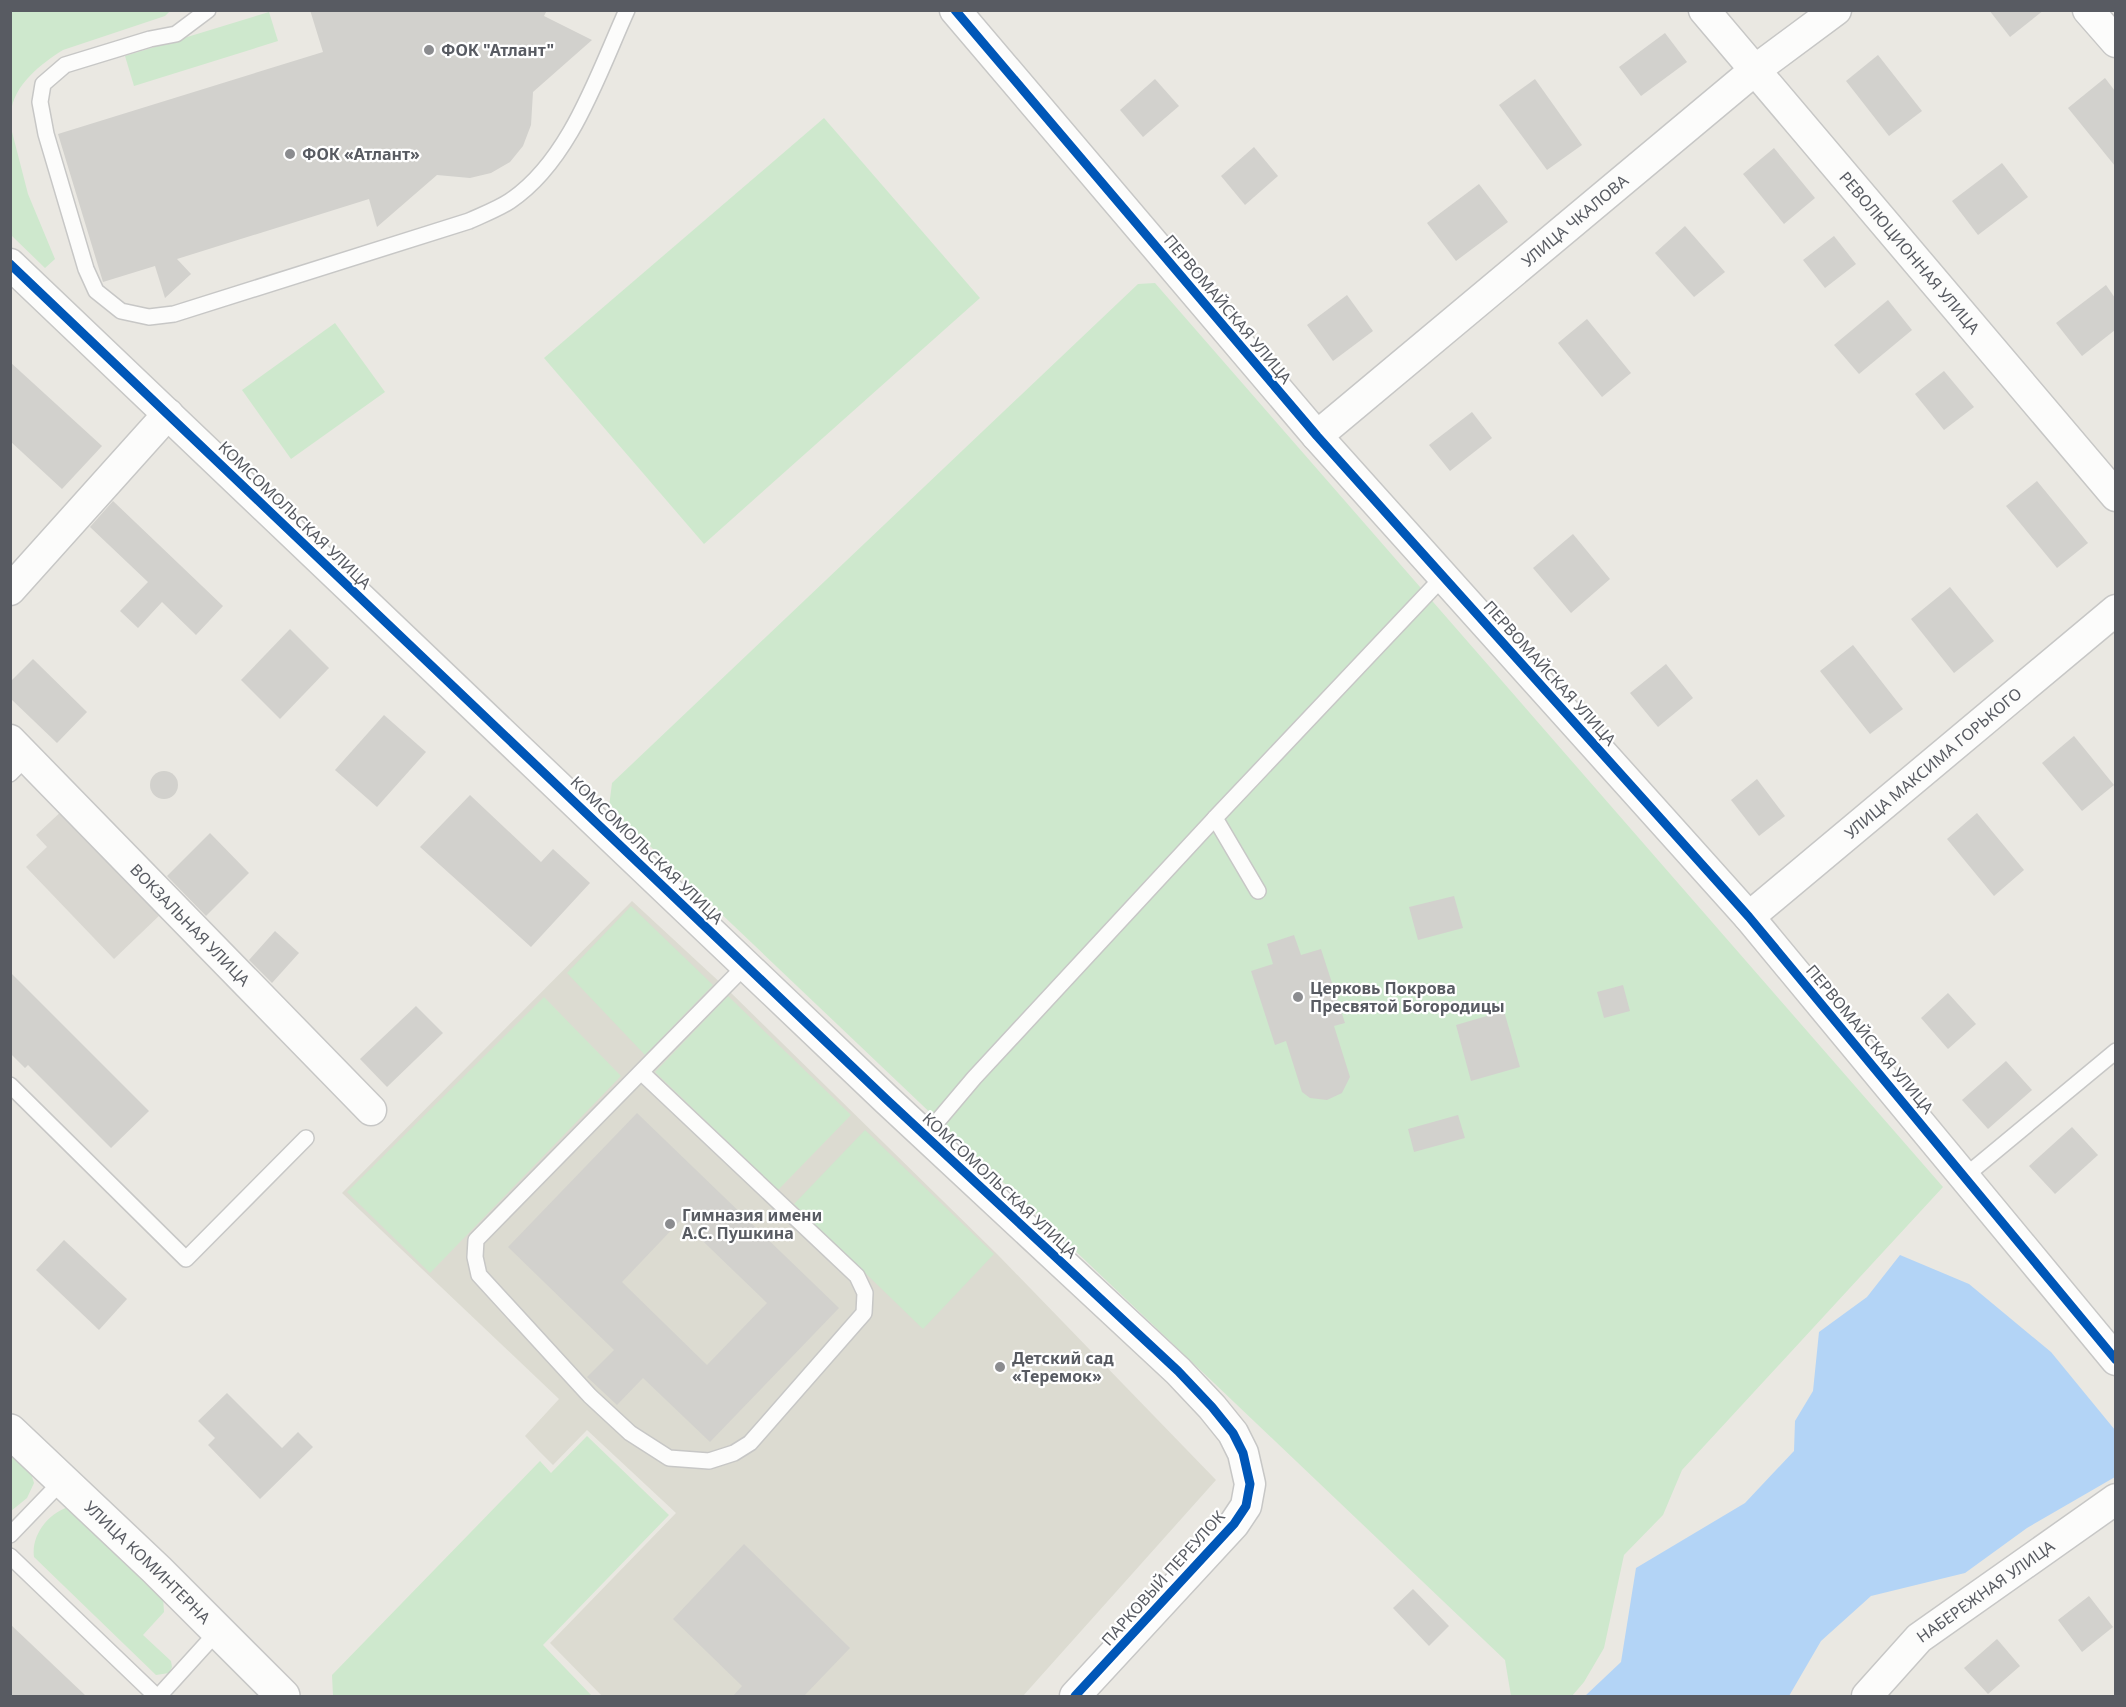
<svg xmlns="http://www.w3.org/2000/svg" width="2126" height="1707" viewBox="0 0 2126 1707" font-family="'Noto Sans',sans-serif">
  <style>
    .industrial { fill: #d9d7d1 }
    .education { fill: #dcdbd1 }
    .green { fill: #cee8cd }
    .water { fill: #b3d4f6 }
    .building { fill: #d2d1cd; fill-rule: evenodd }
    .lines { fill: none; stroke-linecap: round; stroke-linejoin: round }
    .service-casing { stroke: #c7c7c6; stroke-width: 18 }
    .minor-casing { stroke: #c7c7c6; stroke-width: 33 }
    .tertiary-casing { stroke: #c7c7c6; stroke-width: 36 }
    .service { stroke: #fcfcfb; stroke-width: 15 }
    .minor { stroke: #fcfcfb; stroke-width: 30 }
    .tertiary { stroke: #fcfcfb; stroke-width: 33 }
    .cycleway-casing { stroke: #fff; stroke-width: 13 }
    .cycleway { stroke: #0057b8; stroke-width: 9 }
    .poi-dot { fill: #8b8c8f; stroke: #fff; stroke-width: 2 }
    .labels { text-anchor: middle; stroke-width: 4.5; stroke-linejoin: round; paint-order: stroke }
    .poi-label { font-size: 16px; font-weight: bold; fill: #585b62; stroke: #fff; text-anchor: start }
    .street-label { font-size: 16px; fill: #585b62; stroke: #fff }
  </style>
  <rect width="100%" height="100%" fill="#eae8e2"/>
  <!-- industrial -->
  <path class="industrial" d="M 64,809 L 163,912 L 114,959 L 26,867 L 47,847 L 36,835 Z"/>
  <!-- education -->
  <path class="education" d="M 632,901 L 725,987 L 997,1254 L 1216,1480 L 1023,1696 L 602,1696 L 550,1643 L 676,1513 L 587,1430 L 553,1465 L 538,1450 L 525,1436 L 559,1399 L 342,1193 Z"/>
  <!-- green -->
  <g class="green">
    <path d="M 11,10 L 170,10 L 170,11 L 165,16 L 63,50 C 42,63 13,85 11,113 Z"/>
    <path d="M 269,12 L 278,41 L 134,86 L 125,56 Z"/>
    <path d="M 824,118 L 980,298 L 704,544 L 544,358 Z"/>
    <path d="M 10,124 L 28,194 L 55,259 L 45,268 L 11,235 Z"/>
    <path d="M 1155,283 L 1943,1187 L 1682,1470 L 1663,1515 L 1624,1555 L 1604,1648 L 1584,1682 L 1572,1696 L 1511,1696 L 1505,1660 L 609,807 L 612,783 L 1138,284 Z"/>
    <path d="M 335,323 L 385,392 L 291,459 L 242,390 Z"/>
    <path d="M 631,906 L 713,985 L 645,1055 L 567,973 Z"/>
    <path d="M 728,996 L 851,1115 L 778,1190 L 655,1072 Z"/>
    <path d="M 544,997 L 621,1076 L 430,1273 L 347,1192 Z"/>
    <path d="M 865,1130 L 994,1254 L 923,1329 L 794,1204 Z"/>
    <path d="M 587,1436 L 669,1515 L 543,1645 L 592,1696 L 333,1696 L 332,1675 L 540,1461 L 551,1473 Z"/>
    <path d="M 10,1451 L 30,1470 L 34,1483 L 27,1498 L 11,1511 Z"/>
    <path d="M 68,1507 L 163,1597 L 164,1612 L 143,1635 L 171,1661 L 172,1667 L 169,1673 L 156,1675 L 34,1557 C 31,1535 48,1514 68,1507 Z"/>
  </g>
  <!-- water -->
  <path class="water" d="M 1900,1255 L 1969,1284 L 2051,1352 L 2115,1430 L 2115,1477 L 2027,1528 L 1965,1573 L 1871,1596 L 1821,1641 L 1789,1696 L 1585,1696 L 1621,1662 L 1636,1568 L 1745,1503 L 1794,1451 L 1795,1421 L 1813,1391 L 1819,1332 L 1867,1297 Z"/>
  <!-- building -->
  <g class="building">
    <path d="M 310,10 L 547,10 L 544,16 L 592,40 L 533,92 L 531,125 L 523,146 L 510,162 L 491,173 L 470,178 L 437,175 L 377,227 L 369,199 L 177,259 L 191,274 L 165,298 L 155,266 L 103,282 L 58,134 L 323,52 Z"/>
    <path d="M 1989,10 L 2044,10 L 2010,37 Z"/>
    <path d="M 1665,33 L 1687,62 L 1641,96 L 1619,67 Z"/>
    <path d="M 1878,55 L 1922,111 L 1889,136 L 1846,81 Z"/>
    <path d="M 2105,78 L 2115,91 L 2115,166 L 2068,108 Z"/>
    <path d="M 1155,79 L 1179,106 L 1143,137 L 1120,110 Z"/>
    <path d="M 1535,79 L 1582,145 L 1547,170 L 1499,105 Z"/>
    <path d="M 1254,147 L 1278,176 L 1245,205 L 1221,176 Z"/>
    <path d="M 1774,148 L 1815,198 L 1784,224 L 1743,174 Z"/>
    <path d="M 2002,163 L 2028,197 L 1978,235 L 1952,201 Z"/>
    <path d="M 1479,184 L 1508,222 L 1456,261 L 1427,223 Z"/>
    <path d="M 1685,226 L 1725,272 L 1694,297 L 1655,253 Z"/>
    <path d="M 1834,236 L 1856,264 L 1825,288 L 1803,260 Z"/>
    <path d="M 2106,285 L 2115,298 L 2115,330 L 2082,356 L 2056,323 Z"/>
    <path d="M 1347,295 L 1373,331 L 1333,361 L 1307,325 Z"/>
    <path d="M 1888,300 L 1912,330 L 1859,374 L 1834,345 Z"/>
    <path d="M 1587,319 L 1631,373 L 1602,397 L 1558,343 Z"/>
    <path d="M 10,362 L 102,446 L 62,489 L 10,441 Z"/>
    <path d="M 1944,371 L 1974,407 L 1944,430 L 1915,394 Z"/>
    <path d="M 1472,412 L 1492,438 L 1450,471 L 1429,445 Z"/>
    <path d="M 2037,481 L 2088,543 L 2057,568 L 2006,506 Z"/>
    <path d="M 113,501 L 223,606 L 196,635 L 162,602 L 138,628 L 120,611 L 148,582 L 90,527 Z"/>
    <path d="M 1573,534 L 1610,579 L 1571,613 L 1533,568 Z"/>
    <path d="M 1950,587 L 1994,641 L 1954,673 L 1911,619 Z"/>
    <path d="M 290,629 L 329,668 L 280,719 L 241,680 Z"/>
    <path d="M 1853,645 L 1903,709 L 1870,734 L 1820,671 Z"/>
    <path d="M 33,659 L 87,712 L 57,743 L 10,698 L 10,682 Z"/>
    <path d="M 1666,664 L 1693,698 L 1658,727 L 1630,693 Z"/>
    <path d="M 384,715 L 426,752 L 377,807 L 335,770 Z"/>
    <path d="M 2074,736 L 2114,785 L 2082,811 L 2042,763 Z"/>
    <circle cx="164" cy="785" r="14"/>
    <path d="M 1757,779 L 1785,816 L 1759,836 L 1731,800 Z"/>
    <path d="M 470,795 L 541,862 L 553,849 L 590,883 L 531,947 L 420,847 Z"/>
    <path d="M 1977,813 L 2024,870 L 1994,896 L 1947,839 Z"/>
    <path d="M 210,833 L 249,873 L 206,916 L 167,876 Z"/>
    <path d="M 1454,896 L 1463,928 L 1418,940 L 1409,907 Z"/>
    <path d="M 275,931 L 299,953 L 272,983 L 249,960 Z"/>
    <path d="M 1294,935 L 1301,955 L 1321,949 L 1345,1023 L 1334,1026 L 1350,1077 L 1342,1093 L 1327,1100 L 1310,1098 L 1302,1092 L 1286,1041 L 1275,1045 L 1251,971 L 1273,964 L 1267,944 Z"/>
    <path d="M 10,972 L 149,1111 L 111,1148 L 28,1065 L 25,1068 L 10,1053 Z"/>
    <path d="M 1623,985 L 1630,1011 L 1604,1018 L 1597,992 Z"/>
    <path d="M 1948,993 L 1976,1024 L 1948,1049 L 1921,1018 Z"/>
    <path d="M 416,1006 L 443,1033 L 387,1087 L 360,1059 Z"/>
    <path d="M 1504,1011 L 1520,1067 L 1471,1081 L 1456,1025 Z"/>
    <path d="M 2006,1061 L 2032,1090 L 1988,1129 L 1962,1100 Z"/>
    <path d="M 637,1113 L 839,1308 L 710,1442 L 643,1378 L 617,1405 L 587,1377 L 614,1350 L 508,1247 ZM 681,1220 L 767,1303 L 707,1365 L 622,1282 Z"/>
    <path d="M 1458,1115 L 1465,1138 L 1414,1152 L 1408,1129 Z"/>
    <path d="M 2072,1127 L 2098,1155 L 2055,1194 L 2029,1166 Z"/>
    <path d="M 64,1240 L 127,1299 L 99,1330 L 36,1270 Z"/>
    <path d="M 227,1393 L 282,1448 L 298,1432 L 313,1447 L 260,1499 L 208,1445 L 215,1438 L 198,1421 Z"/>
    <path d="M 744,1544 L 850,1648 L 804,1696 L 733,1696 L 742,1686 L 673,1619 Z"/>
    <path d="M 1413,1589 L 1449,1626 L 1429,1646 L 1393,1608 Z"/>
    <path d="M 2089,1596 L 2113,1627 L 2082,1652 L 2058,1620 Z"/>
    <path d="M 10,1624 L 86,1696 L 10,1696 Z"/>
    <path d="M 1997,1639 L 2020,1666 L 1988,1694 L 1964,1668 Z"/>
  </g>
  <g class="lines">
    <defs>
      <g id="service">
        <path d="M 208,10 L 176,34 L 150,39 L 65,65 L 43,84 L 40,102 L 46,134 L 86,269 L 96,291 L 121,311 L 149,317 L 174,314 L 469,221 C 482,215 498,209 510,201 C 570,161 598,74 627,10"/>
        <path d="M 10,774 L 27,757"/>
        <path d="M 1258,891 L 1215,818 L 1443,577"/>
        <path d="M 641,1072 L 857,1276 L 865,1293 L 864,1313 L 750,1443 L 734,1453 L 709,1461 L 669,1458 L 630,1433 L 590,1396 L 479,1275 L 475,1257 L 476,1240 L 746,965"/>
        <path d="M 10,1085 L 186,1259 L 306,1138"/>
        <path d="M 925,1136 L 974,1078 L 1215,818"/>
        <path d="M 1964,1177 L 2116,1051"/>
        <path d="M 10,1535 L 63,1480"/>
        <path d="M 10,1556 L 156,1696"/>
        <path d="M 159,1696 L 218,1631"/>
      </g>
      <g id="minor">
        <path d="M 955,10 L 1317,436 L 1749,917 L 2116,1360"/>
        <path id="s1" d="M 1704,10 L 2116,496"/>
        <path d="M 2088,10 L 2116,42"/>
        <path d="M 10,264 L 886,1099 L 1178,1371 L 1212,1407 L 1233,1433 L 1243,1453 L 1250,1484 L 1246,1506 L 1234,1524 L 1075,1696"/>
        <path id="s2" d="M 1317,436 L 1755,70 L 1836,10"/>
        <path d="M 10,590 L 168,414"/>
        <path id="s3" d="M 10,740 L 371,1110"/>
        <path id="s4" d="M 1749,917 L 2116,610"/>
        <path id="s5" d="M 1867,1696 L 1919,1638 L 2116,1499"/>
      </g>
      <g id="tertiary">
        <path id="s6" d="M 10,1431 L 157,1570 L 283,1696"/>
      </g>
    </defs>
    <!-- service casing -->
    <use href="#service" class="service-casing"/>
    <!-- minor casing -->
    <use href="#minor" class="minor-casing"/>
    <!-- tertiary casing -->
    <use href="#tertiary" class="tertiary-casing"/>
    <!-- service -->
    <use href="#service" class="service"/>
    <!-- minor -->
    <use href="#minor" class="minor"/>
    <!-- tertiary -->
    <use href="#tertiary" class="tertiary"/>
    <defs>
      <g id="cycleway">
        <path d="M 955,10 L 1317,436 L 1749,917 L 2116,1360"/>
        <path d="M 10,264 L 886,1099 L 1178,1371 L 1212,1407 L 1233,1433 L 1243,1453 L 1250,1484 L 1246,1506 L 1234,1524 L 1075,1696"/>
      </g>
    </defs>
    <!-- cycleway casing -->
    <use href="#cycleway" class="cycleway-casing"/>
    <!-- cycleway -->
    <use href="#cycleway" class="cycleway"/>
  </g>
  <!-- markers -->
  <g class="poi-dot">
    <circle cx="429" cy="50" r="6"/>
    <circle cx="290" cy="154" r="6"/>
    <circle cx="1298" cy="997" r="6"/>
    <circle cx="670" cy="1224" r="6"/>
    <circle cx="1000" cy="1367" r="6"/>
  </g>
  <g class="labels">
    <!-- poi labels -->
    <g class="poi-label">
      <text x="441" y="56">ФОК "Атлант"</text>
      <text x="302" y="160">ФОК «Атлант»</text>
      <text x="1310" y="994">Церковь Покрова<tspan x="1310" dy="18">Пресвятой Богородицы</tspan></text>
      <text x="682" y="1221">Гимназия имени<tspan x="682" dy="18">А.С. Пушкина</tspan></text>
      <text x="1012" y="1364">Детский сад<tspan x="1012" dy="18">«Теремок»</tspan></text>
    </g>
    <!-- street labels -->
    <g class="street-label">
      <text dy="6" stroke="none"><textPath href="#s2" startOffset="336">УЛИЦА ЧКАЛОВА</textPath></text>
      <text dy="6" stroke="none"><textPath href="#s1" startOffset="318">РЕВОЛЮЦИОННАЯ УЛИЦА</textPath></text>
      <text transform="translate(1228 309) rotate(50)" y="6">ПЕРВОМАЙСКАЯ УЛИЦА</text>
      <text transform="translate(295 515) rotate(44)" y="6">КОМСОМОЛЬСКАЯ УЛИЦА</text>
      <text transform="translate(1550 673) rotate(48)" y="6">ПЕРВОМАЙСКАЯ УЛИЦА</text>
      <text dy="6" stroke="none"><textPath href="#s4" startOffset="240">УЛИЦА МАКСИМА ГОРЬКОГО</textPath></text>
      <text transform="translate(647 850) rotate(44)" y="6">КОМСОМОЛЬСКАЯ УЛИЦА</text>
      <text dy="6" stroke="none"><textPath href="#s3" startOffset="258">ВОКЗАЛЬНАЯ УЛИЦА</textPath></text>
      <text transform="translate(1870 1039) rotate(50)" y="6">ПЕРВОМАЙСКАЯ УЛИЦА</text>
      <text transform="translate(1000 1185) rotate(43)" y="6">КОМСОМОЛЬСКАЯ УЛИЦА</text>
      <text dy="6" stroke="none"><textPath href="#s6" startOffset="190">УЛИЦА КОМИНТЕРНА</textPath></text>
      <text transform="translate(1163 1578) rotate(-48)" y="6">ПАРКОВЫЙ ПЕРЕУЛОК</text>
      <text dy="6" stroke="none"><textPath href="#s5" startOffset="159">НАБЕРЕЖНАЯ УЛИЦА</textPath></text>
    </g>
  </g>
  <!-- border -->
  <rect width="2126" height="1707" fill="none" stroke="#585b62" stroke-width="24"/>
</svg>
